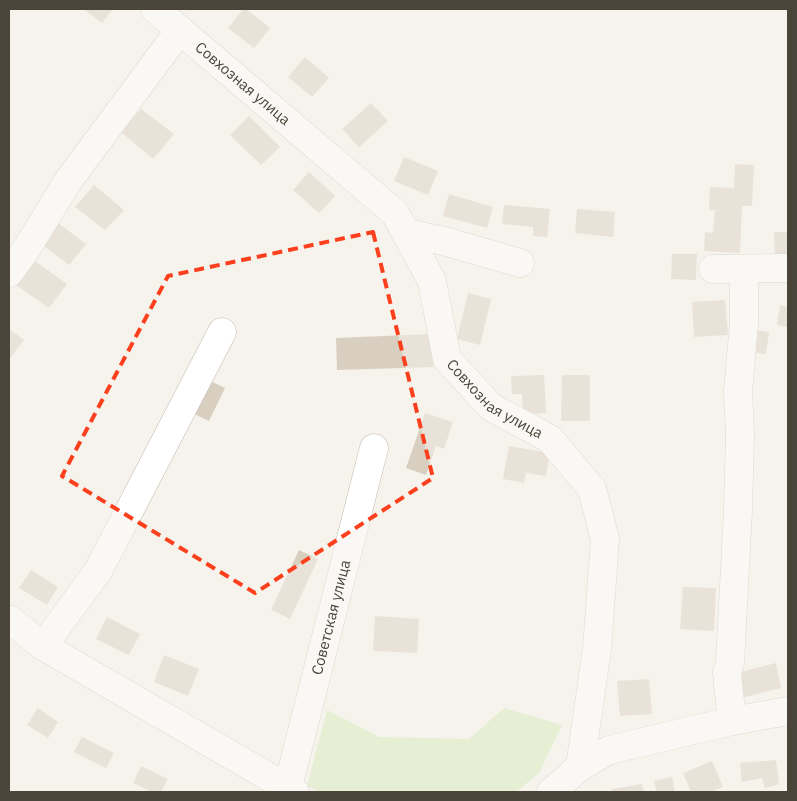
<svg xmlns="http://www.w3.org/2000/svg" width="797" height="801" viewBox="0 0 797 801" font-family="'IBM Plex Sans',sans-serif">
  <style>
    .green { fill: #d2eab5 }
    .building { fill: #d8cfc1 }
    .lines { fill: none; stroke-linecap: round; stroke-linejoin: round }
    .minor-casing { stroke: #c2bbae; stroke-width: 29 }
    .minor { stroke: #fff; stroke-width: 28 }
    .marked { fill: none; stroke: #fc3f1d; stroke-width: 4; stroke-dasharray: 10 6; stroke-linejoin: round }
    .labels { text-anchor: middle; stroke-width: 4.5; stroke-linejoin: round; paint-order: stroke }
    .street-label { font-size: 15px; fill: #4b4439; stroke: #fff }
  </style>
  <rect width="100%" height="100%" fill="#f6f3ec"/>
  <!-- green -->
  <path class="green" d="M 504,708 L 562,725 L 539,773 L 516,792 L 320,792 L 307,786 L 327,710 L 379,737 L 469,739 Z"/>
  <!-- building -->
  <g class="building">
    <path d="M 84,9 L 113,9 L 102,23 Z"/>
    <path d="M 243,9 L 246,9 L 270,28 L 254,48 L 228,28 Z"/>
    <path d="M 305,57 L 329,78 L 312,97 L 288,77 Z"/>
    <path d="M 371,103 L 388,121 L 359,147 L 342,129 Z"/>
    <path d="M 141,109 L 174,134 L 153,159 L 121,132 Z"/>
    <path d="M 249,116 L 280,147 L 261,165 L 230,135 Z"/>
    <path d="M 404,157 L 438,171 L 428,195 L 394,181 Z"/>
    <path d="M 735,164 L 754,165 L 752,206 L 742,206 L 740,253 L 704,251 L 705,232 L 713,233 L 715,210 L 709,210 L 710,187 L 734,188 Z"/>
    <path d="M 309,172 L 335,196 L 319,213 L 293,190 Z"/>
    <path d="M 94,185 L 124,210 L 105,230 L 75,207 Z"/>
    <path d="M 449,194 L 493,207 L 487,228 L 443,216 Z"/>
    <path d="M 504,205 L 550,209 L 547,237 L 533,236 L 533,227 L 502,224 Z"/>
    <path d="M 577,209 L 615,212 L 613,237 L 575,233 Z"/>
    <path d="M 58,223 L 86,244 L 69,265 L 43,245 Z"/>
    <path d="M 774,232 L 788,232 L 788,258 L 775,258 Z"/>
    <path d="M 672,254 L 697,254 L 696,280 L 671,279 Z"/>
    <path d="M 35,261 L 67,284 L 49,308 L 16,285 Z"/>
    <path d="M 468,293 L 491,299 L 480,345 L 457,339 Z"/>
    <path d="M 725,300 L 728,335 L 694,337 L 692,302 Z"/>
    <path d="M 780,305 L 788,307 L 788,327 L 777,325 Z"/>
    <path d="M 9,329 L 24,340 L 9,359 Z"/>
    <path d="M 756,330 L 769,332 L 766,354 L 753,352 Z"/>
    <path d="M 432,334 L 433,367 L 337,370 L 336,338 Z"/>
    <path d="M 544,375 L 546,413 L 523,414 L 522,394 L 512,394 L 511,376 Z"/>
    <path d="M 562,375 L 590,375 L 590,421 L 561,421 Z"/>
    <path d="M 204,378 L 225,388 L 209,421 L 188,411 Z"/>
    <path d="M 425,413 L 453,422 L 444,449 L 436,446 L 426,475 L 406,468 Z"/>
    <path d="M 509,446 L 550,453 L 546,476 L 526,473 L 524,483 L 503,479 Z"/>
    <path d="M 299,550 L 318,559 L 290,619 L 271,610 Z"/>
    <path d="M 31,570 L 58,587 L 47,605 L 19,588 Z"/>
    <path d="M 683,587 L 716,588 L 714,631 L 680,629 Z"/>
    <path d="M 375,616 L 419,619 L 417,653 L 373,651 Z"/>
    <path d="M 107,617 L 140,634 L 129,655 L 96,639 Z"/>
    <path d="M 164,655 L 199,669 L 188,696 L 154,682 Z"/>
    <path d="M 776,663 L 781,688 L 737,699 L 733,674 Z"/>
    <path d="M 649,679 L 652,714 L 620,716 L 617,681 Z"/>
    <path d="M 38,708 L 58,722 L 48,738 L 27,725 Z"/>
    <path d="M 82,737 L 114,753 L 106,768 L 74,752 Z"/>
    <path d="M 776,760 L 779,784 L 765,788 L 762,778 L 742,782 L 740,763 Z"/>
    <path d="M 712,761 L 723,787 L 710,792 L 691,792 L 683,773 Z"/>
    <path d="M 141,766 L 168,779 L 161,792 L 152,792 L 133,783 Z"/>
    <path d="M 672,777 L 675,792 L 657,792 L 654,781 Z"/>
    <path d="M 642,784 L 644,792 L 612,792 L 612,789 Z"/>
  </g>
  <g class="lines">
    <defs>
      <g id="minor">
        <path id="s1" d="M 155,9 L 395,213 L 432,281 L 447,359 L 491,407 L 550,439 L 592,489 L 605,539 L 597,649 L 580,767"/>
        <path d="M 406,233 L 444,241 L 520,263"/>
        <path d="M 713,269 L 788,268"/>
        <path d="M 9,273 L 27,248 L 68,181 L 180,30"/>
        <path d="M 9,619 L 43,646 L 295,792"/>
        <path d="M 43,646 L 98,571 L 222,332"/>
        <path d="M 732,721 L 727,673 L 730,663 L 738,510 L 740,435 L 738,391 L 744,323 L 744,269"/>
        <path id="s2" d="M 288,787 L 374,448"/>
        <path d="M 551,792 L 580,767 L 609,750 L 732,721 L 788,711"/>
      </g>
    </defs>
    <!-- minor casing -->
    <use href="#minor" class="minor-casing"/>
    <!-- minor -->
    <use href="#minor" class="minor"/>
  </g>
  <!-- marked area -->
  <path d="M0 0H797V801H0ZM 373,232 L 433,478 L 255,593 L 62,476 L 168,276 Z" fill="#f6f3ec" fill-opacity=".55" fill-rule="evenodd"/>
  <path class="marked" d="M 373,232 L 433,478 L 255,593 L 62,476 L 168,276 Z"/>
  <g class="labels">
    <!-- street labels -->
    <g class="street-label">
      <text dy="5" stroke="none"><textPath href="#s1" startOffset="115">Совхозная улица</textPath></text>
      <text dy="5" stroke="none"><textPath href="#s1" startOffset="535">Совхозная улица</textPath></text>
      <text dy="5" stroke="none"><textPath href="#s2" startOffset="175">Советская улица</textPath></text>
    </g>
  </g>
  <!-- border -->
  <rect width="797" height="801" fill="none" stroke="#4b4439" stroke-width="20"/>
</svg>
